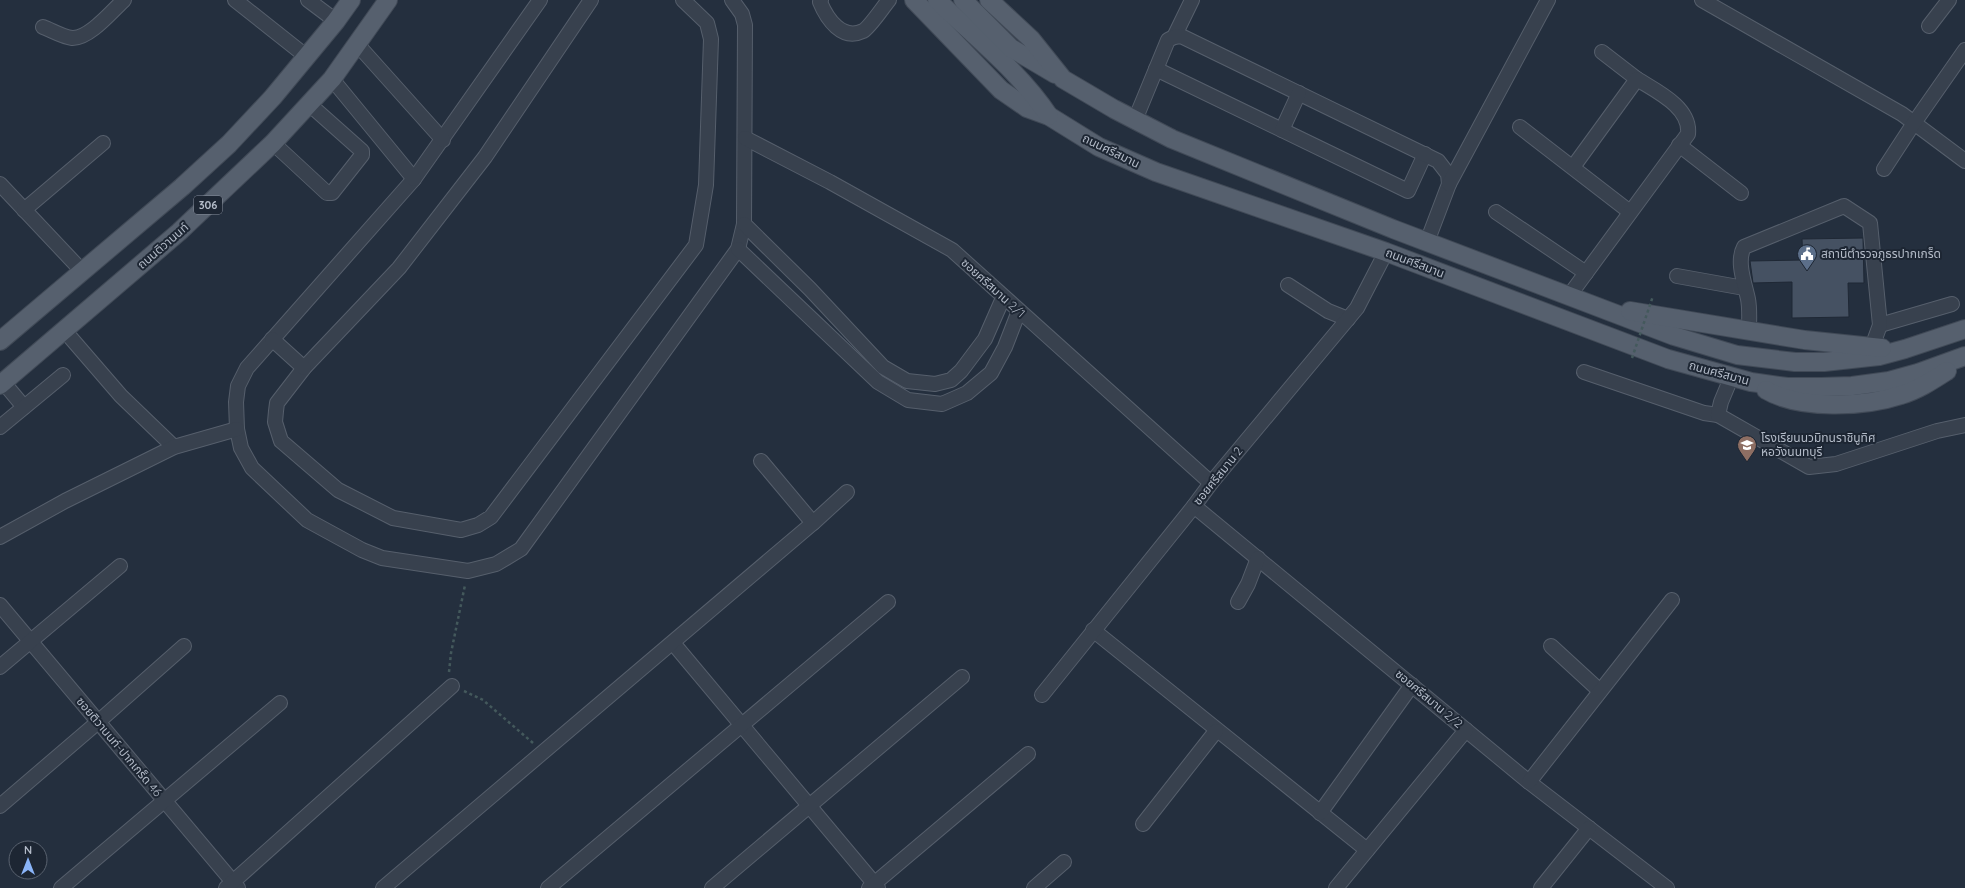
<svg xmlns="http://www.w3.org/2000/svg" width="1965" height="888" viewBox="0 0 1965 888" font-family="Quicksand,'Noto Sans Thai',sans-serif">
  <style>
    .building { fill: #455162; stroke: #1f2835 }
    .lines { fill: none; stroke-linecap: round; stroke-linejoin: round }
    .minor-casing { stroke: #565f6c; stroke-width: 16 }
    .major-casing { stroke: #414a57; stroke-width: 20 }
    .path { stroke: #44595c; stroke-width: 2.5; stroke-dasharray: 3 3; stroke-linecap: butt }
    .minor { stroke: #38414e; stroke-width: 14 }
    .major { stroke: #56606e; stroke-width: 18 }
    .path-bridge { stroke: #44595c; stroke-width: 2.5; stroke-dasharray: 3 3; stroke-linecap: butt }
    .labels { text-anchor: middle; stroke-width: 4; stroke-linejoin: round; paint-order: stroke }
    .shield { fill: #1d2633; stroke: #878f9c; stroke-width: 1 }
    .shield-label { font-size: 11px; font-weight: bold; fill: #b4bcc9 }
    .street-label { font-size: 12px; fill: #b4bcc9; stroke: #1d2633 }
    .poi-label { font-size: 12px; fill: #b4bcc9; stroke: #1d2633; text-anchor: start }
  </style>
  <rect width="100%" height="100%" fill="#242f3e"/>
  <!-- building -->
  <path class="building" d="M 1863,238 L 1864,283 L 1848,283 L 1849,317 L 1792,318 L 1792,282 L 1753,283 L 1750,261 L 1803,260 L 1802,239 Z"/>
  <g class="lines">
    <defs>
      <g id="minor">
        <path d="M 235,0 L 307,57"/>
        <path d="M 308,0 L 336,21"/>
        <path d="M 540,0 L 414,179 L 247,368 L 238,386 L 236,402 L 237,429 L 241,448 L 252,468 L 307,520 L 362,550 L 382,558 L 468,571 L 496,564 L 521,549 L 738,249 L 744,224 L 745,25 L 742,14 L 732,0"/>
        <path d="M 591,0 L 485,157 L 399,268 L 304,368 L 277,403 L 276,411 L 275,422 L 281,441 L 338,490 L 393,518 L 461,530 L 478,525 L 491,517 L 696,245 L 706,185 L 711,39 L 707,23 L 683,0"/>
        <path d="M 821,0 L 820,2 C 827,19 842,41 863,31 C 870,27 883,7 889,0"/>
        <path d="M 1702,0 L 1902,114 L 1965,161"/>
        <path d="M 1929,26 L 1949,0"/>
        <path d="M 43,27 C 51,30 63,37 72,38 C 89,39 112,11 124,0"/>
        <path d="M 1174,37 L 1192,0"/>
        <path d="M 357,44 L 443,140"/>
        <path d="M 1602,52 L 1637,79"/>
        <path d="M 1156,69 L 1408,191 L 1425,154"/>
        <path d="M 332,79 L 414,179"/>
        <path d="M 1135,120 L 1168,40 L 1174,37 L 1181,36 L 1438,161 L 1448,174 L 1449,184 L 1427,242"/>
        <path d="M 1520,127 L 1630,212"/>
        <path d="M 1282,130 L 1299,93"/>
        <path d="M 745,138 L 830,182 L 952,250 L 1211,483"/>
        <path d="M 273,143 L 327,193 L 332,193 L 362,155 L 362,151 L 308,103"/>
        <path d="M 1679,145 L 1741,193"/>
        <path d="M 1884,169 L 1914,123 L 1965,50"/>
        <path d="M 0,184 L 82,271"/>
        <path d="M 1449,184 L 1548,0"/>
        <path d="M 24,210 L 103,143"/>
        <path d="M 1496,212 L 1586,273"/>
        <path d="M 744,224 L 810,289 L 883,367 L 907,381 L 935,384 L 951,380 L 961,371 L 985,339 L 1003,298"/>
        <path d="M 738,249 L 878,382 L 908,400 L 942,404 L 967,393 L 991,373 L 1005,347 L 1019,311"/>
        <path d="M 1677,276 L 1744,288"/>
        <path d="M 1288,285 L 1328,311 L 1348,319"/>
        <path d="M 1569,296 L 1688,134 C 1691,107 1656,91 1637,79 L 1573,167"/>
        <path d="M 1880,325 L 1952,304"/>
        <path d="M 64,330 L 121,396 L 174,447"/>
        <path d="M 1749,331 C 1749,321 1750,309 1748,299 C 1745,284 1736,262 1744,247 L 1844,206 L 1870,223 L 1880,325 L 1872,347"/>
        <path d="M 272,339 L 304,368"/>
        <path d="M 1584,372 L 1704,413 L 1718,415"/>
        <path d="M 1731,378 L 1721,402 L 1718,415 L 1809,467 L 1836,464 L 1937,431 L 1965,425"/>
        <path d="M 3,382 L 24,407"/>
        <path d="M 0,427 L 63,375"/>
        <path d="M 761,461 L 813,523"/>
        <path d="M 1194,506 L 1529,782 L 1667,888"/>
        <path d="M 0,537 L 65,501 L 174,447 L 237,429"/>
        <path d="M 1238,602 L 1248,584 L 1258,558"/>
        <path d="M 0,605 L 238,888"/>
        <path d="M 1093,630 L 1367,850"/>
        <path d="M 673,643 L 878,888"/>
        <path d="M 1551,646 L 1600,691"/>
        <path d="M 0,667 L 120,566"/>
        <path d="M 1042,695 L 1194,506 L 1211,483 L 1357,308 L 1386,252"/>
        <path d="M 1529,782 L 1672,600"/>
        <path d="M 0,806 L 98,722 L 184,646"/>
        <path d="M 1320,813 L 1412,685"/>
        <path d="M 1143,824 L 1216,731"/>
        <path d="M 61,888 L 280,703"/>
        <path d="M 226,888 L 452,686"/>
        <path d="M 383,888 L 813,523 L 847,492"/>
        <path d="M 548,888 C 661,792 775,698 888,602"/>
        <path d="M 712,888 L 962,677"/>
        <path d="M 869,888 L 1028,754"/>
        <path d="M 1034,888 L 1064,862"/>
        <path d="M 1336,888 L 1466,730"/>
        <path d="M 1541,888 L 1589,828"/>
      </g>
      <g id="major">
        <path d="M 914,0 L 1001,90 L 1027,108 L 1049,116 L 1099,147 L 1156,172 L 1386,252 L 1668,359 L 1751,382 L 1787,387 L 1821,387 L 1852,386 L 1889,381 L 1918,373 L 1965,356"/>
        <path d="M 937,0 C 975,37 1020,72 1049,116"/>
        <path d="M 963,0 L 1011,48 L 1055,74"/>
        <path d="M 989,0 L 1031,39 L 1063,79 L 1114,109 L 1172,139 L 1393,229 L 1674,336 L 1737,355 L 1795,362 L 1824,362 L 1879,356 L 1905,349 L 1965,329"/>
        <path d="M 1630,311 L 1805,340 L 1882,348"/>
        <path d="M 0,341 L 182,187 L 229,144 L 273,97 L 336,21 L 351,0"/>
        <path d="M 0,385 L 179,232 L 273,143 L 332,79 L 388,0"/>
        <path d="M 1766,390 C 1800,410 1865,407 1901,395 C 1918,390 1933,380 1947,371"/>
      </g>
    </defs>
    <!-- minor casing -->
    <use href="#minor" class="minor-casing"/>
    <!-- major casing -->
    <use href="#major" class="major-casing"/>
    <!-- path -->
    <g class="path">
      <path d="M 449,672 L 451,653 L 465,585"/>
      <path d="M 464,691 L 483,700 L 533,743"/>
    </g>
    <!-- minor -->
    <use href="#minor" class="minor"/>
    <!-- major -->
    <use href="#major" class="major"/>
    <!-- path-bridge -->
    <path class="path-bridge" d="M 1632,358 L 1653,296"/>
  </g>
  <!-- icons -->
  <defs>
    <symbol id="civic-pin" viewBox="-11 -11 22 30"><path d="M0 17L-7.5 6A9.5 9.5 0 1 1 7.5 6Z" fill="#5c6f8a" stroke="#1d2633"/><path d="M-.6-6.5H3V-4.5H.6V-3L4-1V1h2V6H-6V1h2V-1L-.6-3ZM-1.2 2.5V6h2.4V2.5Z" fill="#fff"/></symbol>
    <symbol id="school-pin" viewBox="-11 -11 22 30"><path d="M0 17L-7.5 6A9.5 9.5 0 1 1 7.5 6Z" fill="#8d6e63" stroke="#1d2633"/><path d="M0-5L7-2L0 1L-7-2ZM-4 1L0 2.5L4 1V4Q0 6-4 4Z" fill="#fff"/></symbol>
  </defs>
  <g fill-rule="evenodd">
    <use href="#civic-pin" x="1796" y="243" width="22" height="30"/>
    <use href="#school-pin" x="1736" y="434" width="22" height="30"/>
  </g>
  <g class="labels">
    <!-- shield labels -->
    <rect class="shield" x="194" y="196" width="28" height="18" rx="3"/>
    <g class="shield-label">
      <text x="208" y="209">306</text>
    </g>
    <!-- street labels -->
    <g class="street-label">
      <text transform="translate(1111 151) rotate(26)" y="4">ถนนศรีสมาน</text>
      <text transform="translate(163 246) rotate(-41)" y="4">ถนนติวานนท์</text>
      <text transform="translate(1415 263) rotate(21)" y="4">ถนนศรีสมาน</text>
      <text transform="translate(993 288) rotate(42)" y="4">ซอยศรีสมาน 2/1</text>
      <text transform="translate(1719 373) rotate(15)" y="4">ถนนศรีสมาน</text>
      <text transform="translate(1218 476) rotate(-51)" y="4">ซอยศรีสมาน 2</text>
      <text transform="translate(1429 699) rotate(40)" y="4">ซอยศรีสมาน 2/2</text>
      <text transform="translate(119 747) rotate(50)" y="4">ซอยติวานนท์-ปากเกร็ด 46</text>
    </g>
    <!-- poi labels -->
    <g class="poi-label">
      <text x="1821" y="258">สถานีตำรวจภูธรปากเกร็ด</text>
      <text x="1761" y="442">โรงเรียนนวมิทนราชินูทิศ<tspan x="1761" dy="14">หอวังนนทบุรี</tspan></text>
    </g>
  </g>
  <!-- north arrow -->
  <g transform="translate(28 860)"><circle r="19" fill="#1d2633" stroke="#59626f"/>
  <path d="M0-3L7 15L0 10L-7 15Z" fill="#8ab4f8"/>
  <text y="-6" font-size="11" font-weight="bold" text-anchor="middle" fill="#b4bcc9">N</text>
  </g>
</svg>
